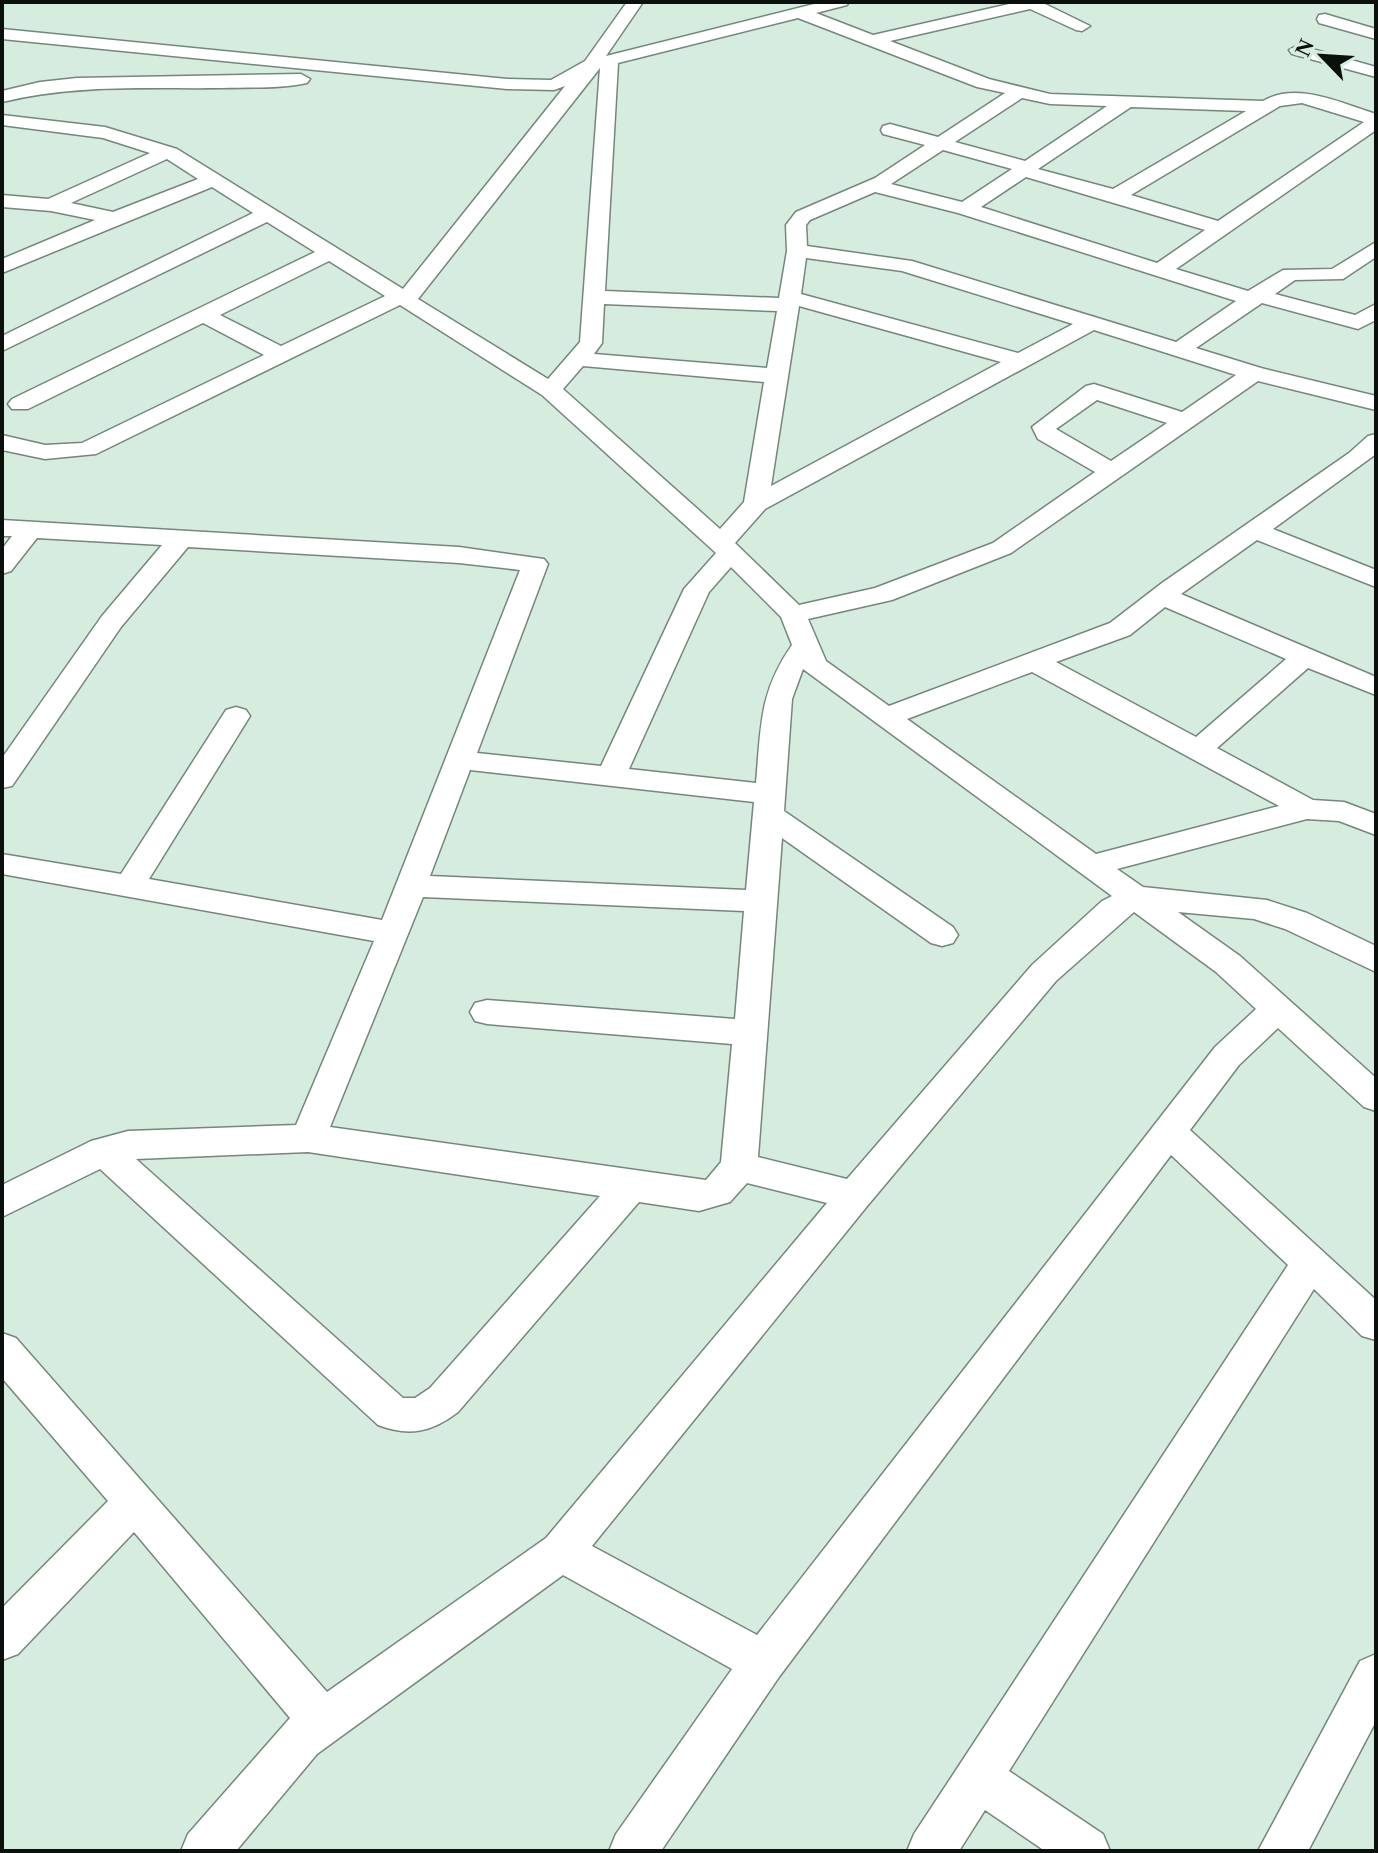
<svg xmlns="http://www.w3.org/2000/svg" width="1378" height="1853" viewBox="0 0 1378 1853" font-family="Georgia,serif">
  <style>
    .lines { fill: none; stroke-linecap: round; stroke-linejoin: round }
    .minor-casing { stroke: #74877a; stroke-width: 3 }
    .minor { fill: #fff; fill-rule: evenodd }
  </style>
  <rect width="100%" height="100%" fill="#d6ecde"/>
  <g class="lines">
    <defs>
      <g id="minor">
        <path d="M 627,2 L 643,2 L 606,56 L 822,2 L 849,2 L 847,5 L 816,13 L 873,35 L 1018,2 L 1041,2 L 1090,26 L 1082,31 L 1076,30 L 1030,9 L 890,41 L 989,79 L 1050,94 L 1263,101 C 1297,81 1343,104 1376,114 L 1376,130 L 1176,269 L 1248,291 L 1283,270 L 1332,269 L 1376,242 L 1376,257 L 1343,279 L 1295,280 L 1275,294 L 1355,315 L 1376,304 L 1376,320 L 1358,329 L 1262,303 L 1196,348 L 1261,368 L 1376,396 L 1376,410 L 1258,381 L 1011,553 L 892,600 L 808,619 L 826,661 L 889,706 L 1110,623 L 1162,583 L 1349,453 L 1368,436 L 1376,434 L 1376,454 L 1273,529 L 1376,570 L 1376,587 L 1257,540 L 1181,594 L 1376,677 L 1376,695 L 1308,668 L 1217,748 L 1313,800 L 1344,802 L 1376,814 L 1376,835 L 1339,821 L 1307,819 L 1117,869 L 1143,887 L 1267,900 L 1307,913 L 1376,946 L 1376,972 L 1285,929 L 1254,919 L 1178,912 L 1240,956 L 1376,1078 L 1376,1111 L 1364,1107 L 1278,1028 L 1239,1065 L 1190,1130 L 1376,1300 L 1376,1340 L 1362,1336 L 1314,1289 L 1009,1771 L 1103,1834 L 1110,1851 L 1045,1851 L 985,1810 L 959,1851 L 907,1851 L 914,1834 L 1288,1265 L 1171,1155 L 779,1677 L 661,1851 L 609,1851 L 616,1834 L 732,1669 L 563,1575 L 317,1754 L 236,1851 L 181,1851 L 188,1834 L 290,1718 L 134,1532 L 18,1654 L 2,1660 L 2,1608 L 108,1501 L 2,1378 L 2,1333 L 16,1338 L 327,1692 L 546,1538 L 827,1203 L 747,1183 L 730,1202 L 699,1211 L 639,1202 L 458,1412 C 432,1432 409,1437 378,1425 L 100,1169 L 2,1217 L 2,1185 L 91,1141 L 128,1131 L 296,1125 L 374,941 L 2,874 L 2,854 L 121,874 L 226,710 L 236,707 L 246,710 L 250,716 L 149,879 L 382,920 L 520,570 L 459,563 L 188,547 L 121,627 L 12,786 L 2,788 L 2,758 L 102,616 L 162,545 L 37,538 L 11,571 L 2,574 L 2,549 L 12,536 L 2,536 L 2,520 L 459,547 L 544,559 L 548,564 L 477,753 L 601,766 L 684,589 L 716,553 L 542,395 L 400,305 L 96,454 L 45,459 L 2,450 L 2,435 L 45,445 L 82,443 L 264,355 L 203,323 L 28,409 L 12,409 L 8,404 L 12,399 L 315,252 L 267,222 L 2,351 L 2,336 L 253,213 L 212,187 L 2,273 L 2,259 L 95,220 L 51,211 L 2,207 L 2,195 L 48,199 L 150,153 L 103,138 L 2,125 L 2,115 L 105,127 L 177,149 L 403,289 L 565,86 L 554,90 L 507,89 L 2,39 L 2,29 L 507,79 L 551,80 L 585,61 ZM 798,18 L 977,87 L 1005,93 L 938,137 L 890,124 L 883,126 L 881,130 L 883,134 L 925,145 L 875,178 L 796,212 L 786,225 L 787,251 L 779,298 L 605,291 L 618,63 ZM 600,68 L 580,342 L 548,379 L 418,299 ZM 1022,98 L 1050,104 L 1107,106 L 1025,161 L 955,142 ZM 1302,103 L 1364,122 L 1218,221 L 1131,195 L 1280,106 ZM 1131,107 L 1246,111 L 1113,189 L 1038,169 ZM 943,150 L 1012,169 L 962,202 L 891,184 ZM 167,159 L 198,179 L 113,212 L 71,203 ZM 1026,177 L 1205,230 L 1157,263 L 981,207 ZM 875,192 L 958,213 L 1236,301 L 1176,342 L 912,261 L 807,246 L 806,225 L 810,220 ZM 806,258 L 902,271 L 1073,324 L 1018,353 L 801,294 ZM 329,261 L 385,296 L 281,346 L 220,315 ZM 604,304 L 777,311 L 767,368 L 594,354 L 602,343 ZM 799,306 L 1001,362 L 771,486 ZM 1094,330 L 1236,375 L 1182,412 L 1094,384 L 1086,386 L 1032,427 L 1038,439 L 1095,472 L 993,543 L 875,588 L 799,605 L 735,543 L 765,509 ZM 583,366 L 764,382 L 744,502 L 720,529 L 563,389 ZM 1097,400 L 1167,423 L 1111,461 L 1056,429 ZM 731,567 L 781,617 L 792,645 C 759,692 761,727 756,783 L 629,769 L 709,592 ZM 1165,607 L 1286,659 L 1196,737 L 1056,662 L 1130,635 ZM 803,669 L 1112,896 L 1102,901 L 1032,965 L 847,1179 L 758,1157 L 782,838 L 931,943 L 942,946 L 953,943 L 958,935 L 953,927 L 784,811 L 792,699 ZM 1032,672 L 1279,806 L 1096,854 L 907,719 ZM 470,770 L 754,802 L 746,890 L 430,876 ZM 423,897 L 744,911 L 735,1019 L 487,1000 L 475,1003 L 470,1012 L 475,1021 L 487,1024 L 732,1044 L 721,1162 L 706,1180 L 330,1127 ZM 1134,912 L 1216,972 L 1256,1009 L 1215,1047 L 757,1635 L 592,1546 L 868,1205 L 1056,981 ZM 308,1152 L 600,1196 L 430,1388 L 415,1398 L 403,1398 L 136,1159 Z"/>
        <path d="M 1325,14 L 1376,29 L 1376,39 L 1319,23 L 1317,19 L 1319,15 Z"/>
        <path d="M 1298,45 L 1376,67 L 1376,77 L 1292,54 L 1289,50 Z"/>
        <path d="M 301,74 L 310,79 L 307,83 C 280,89 249,87 222,88 C 147,89 75,84 2,102 L 2,91 L 40,82 L 77,78 Z"/>
        <path d="M 1376,1654 L 1376,1721 L 1308,1851 L 1258,1851 L 1360,1661 Z"/>
      </g>
    </defs>
    <!-- minor casing -->
    <use href="#minor" class="minor-casing"/>
    <!-- minor -->
    <use href="#minor" class="minor"/>
  </g>
  <!-- border -->
  <rect width="1378" height="1853" fill="none" stroke="#0a110d" stroke-width="8"/>
  <!-- north arrow -->
  <g transform="translate(1322 56) rotate(295)" stroke="#d6ecde" stroke-width="6" paint-order="stroke">
  <path d="M0-6L14 30L0 20L-14 30Z" fill="#0a110d"/>
  <text y="-12" font-size="22" font-weight="bold" text-anchor="middle" fill="#0a110d">N</text>
  </g>
</svg>
